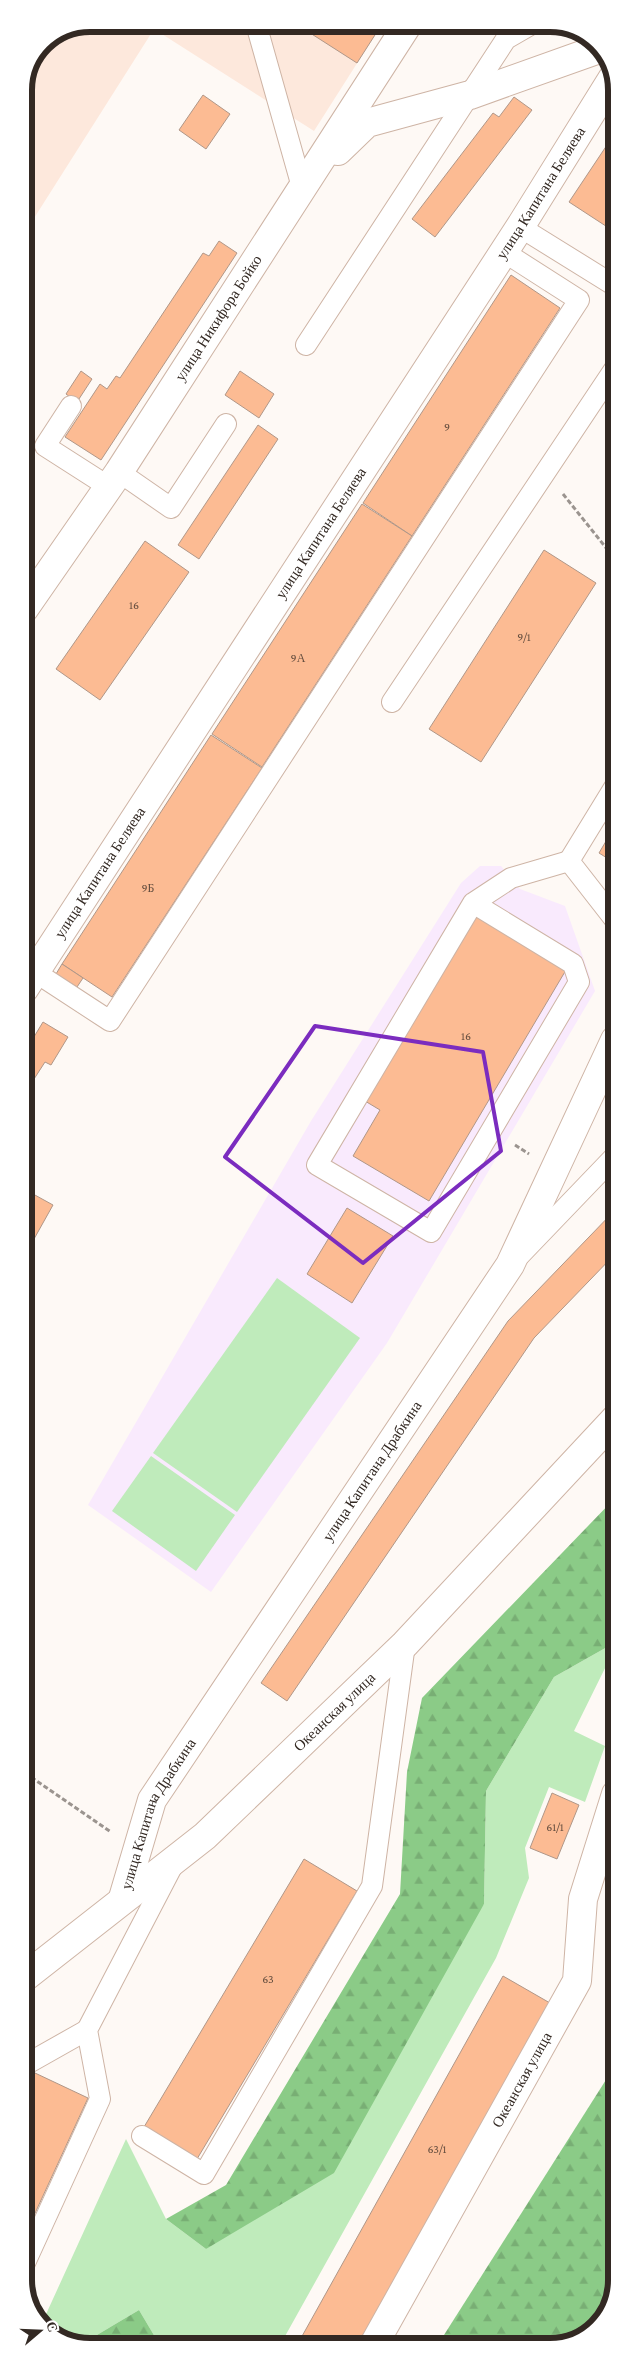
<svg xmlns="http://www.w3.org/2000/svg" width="640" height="2371" viewBox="0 0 640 2371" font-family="'Crimson Pro',serif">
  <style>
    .built { fill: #fde8dc }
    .education { fill: #f9eafd }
    .grass { fill: #bfebbb }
    .forest { fill: url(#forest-firs) }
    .building { fill: #fcbb93; stroke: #b09788 }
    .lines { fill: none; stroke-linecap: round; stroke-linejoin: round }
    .service-casing { stroke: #ceb4a5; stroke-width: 22 }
    .minor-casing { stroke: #ceb4a5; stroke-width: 30 }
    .secondary-casing { stroke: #ceb4a5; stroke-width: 30 }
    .path { stroke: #9b948f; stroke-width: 3; stroke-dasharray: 5 2.5; stroke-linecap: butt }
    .service { stroke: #fff; stroke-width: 20 }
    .minor { stroke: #fff; stroke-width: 28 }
    .secondary { stroke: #fff; stroke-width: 28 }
    .marked { fill: none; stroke: #7b2cbf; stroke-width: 4; stroke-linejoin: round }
    .labels { text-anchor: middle; stroke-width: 4.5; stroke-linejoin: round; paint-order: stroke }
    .number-label { font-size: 12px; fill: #654e3f }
    .street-label { font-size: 15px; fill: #332923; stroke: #fff }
    .rim { fill: none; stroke: #332923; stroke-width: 6 }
  </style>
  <defs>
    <pattern id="forest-firs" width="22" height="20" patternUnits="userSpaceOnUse" patternTransform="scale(1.25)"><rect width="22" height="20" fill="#8bcb87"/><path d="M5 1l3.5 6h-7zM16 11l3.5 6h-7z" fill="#78ae74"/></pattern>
  </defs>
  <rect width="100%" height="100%" fill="#fef9f5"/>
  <!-- built -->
  <path class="built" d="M 90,24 L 382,24 L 314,131 L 154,29 L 24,234 L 24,90 L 43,43 Z"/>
  <!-- education -->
  <path class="education" d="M 480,866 L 501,866 L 520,889 L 565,906 L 595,991 L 387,1343 L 211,1592 L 88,1505 L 311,1121 L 461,883 Z"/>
  <!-- grass -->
  <g class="grass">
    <path d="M 277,1278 L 360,1338 L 237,1512 L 153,1453 Z"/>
    <path d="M 151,1456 L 235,1515 L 196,1571 L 112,1511 Z"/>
    <path d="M 616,1642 L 616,1650 L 609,1660 L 574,1731 L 605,1746 L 585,1802 L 549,1787 L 525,1848 L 529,1878 L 496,1958 L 279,2347 L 161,2347 L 139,2310 L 80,2345 L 47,2331 L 42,2323 L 126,2139 L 166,2219 L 206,2249 L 484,1904 L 486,1791 L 554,1677 Z"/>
  </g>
  <!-- forest -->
  <g class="forest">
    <path d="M 616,1497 L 616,1642 L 554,1677 L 486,1791 L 484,1904 L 334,2173 L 206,2249 L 166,2219 L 226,2185 L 400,1894 L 407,1772 L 422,1698 Z"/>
    <path d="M 616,2064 L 616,2281 L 600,2324 L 563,2346 L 437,2346 Z"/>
    <path d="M 139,2310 L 161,2347 L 85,2347 L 80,2345 Z"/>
  </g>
  <!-- building -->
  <g class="building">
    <path d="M 311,24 L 382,24 L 357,63 L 307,31 Z"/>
    <path d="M 203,95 L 230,114 L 206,149 L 179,130 Z"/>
    <path d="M 514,97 L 532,110 L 435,237 L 412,219 L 493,113 L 499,117 Z"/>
    <path d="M 615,133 L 615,232 L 569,202 Z"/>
    <path d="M 219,241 L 237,253 L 101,460 L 65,437 L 100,384 L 107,389 L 116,376 L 120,378 L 203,253 L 209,256 Z"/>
    <path d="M 511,275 L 560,308 L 412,536 L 363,503 Z"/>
    <path d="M 81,371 L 92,379 L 77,402 L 66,394 Z"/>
    <path d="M 240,371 L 274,394 L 259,418 L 225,395 Z"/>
    <path d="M 258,425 L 278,439 L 199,559 L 178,545 Z"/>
    <path d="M 362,504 L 412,536 L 262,767 L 212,734 Z"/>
    <path d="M 145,541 L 189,572 L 100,700 L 56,669 Z"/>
    <path d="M 544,550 L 596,583 L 481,762 L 429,729 Z"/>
    <path d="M 211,735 L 262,768 L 112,997 L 62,964 Z"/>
    <path d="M 615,826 L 615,863 L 599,853 Z"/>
    <path d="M 475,916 L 566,970 L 429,1201 L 353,1156 L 380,1110 L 365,1101 Z"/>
    <path d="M 62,964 L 83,978 L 77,987 L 56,974 Z"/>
    <path d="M 43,1022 L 68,1037 L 51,1065 L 45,1062 L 25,1093 L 24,1049 L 26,1050 Z"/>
    <path d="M 24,1189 L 53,1205 L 34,1239 L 24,1233 Z"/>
    <path d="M 347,1208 L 393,1236 L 352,1303 L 307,1274 Z"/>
    <path d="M 616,1209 L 616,1253 L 534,1338 L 287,1701 L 261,1683 L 508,1321 Z"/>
    <path d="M 552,1793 L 579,1805 L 557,1859 L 530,1848 Z"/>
    <path d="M 304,1859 L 357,1891 L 197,2159 L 144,2127 Z"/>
    <path d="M 503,1976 L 550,2003 L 358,2346 L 296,2347 Z"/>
    <path d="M 35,2073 L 88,2098 L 25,2235 L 25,2094 Z"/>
  </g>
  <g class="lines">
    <defs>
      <g id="service">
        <path d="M 256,24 L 302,187"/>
        <path d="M 520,227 L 615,286"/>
        <path d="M 306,345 L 506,39 L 532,24"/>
        <path d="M 71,406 L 45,446 L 109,487"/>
        <path d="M 119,472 L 171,508 L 226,424"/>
        <path d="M 392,702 L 615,368"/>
        <path d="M 615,786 L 569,861 L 615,920"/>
        <path d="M 473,903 L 573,964 L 579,982 L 431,1232 L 317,1165 L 473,903 L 511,878 L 569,861"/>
        <path d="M 35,972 L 110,1021 L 579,300 L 504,252"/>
        <path d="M 520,1255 L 616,1155"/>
        <path d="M 25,2065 L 87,2030"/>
        <path d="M 142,2136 L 204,2174 L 372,1886 L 405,1644"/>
        <path d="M 25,2263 L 100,2099 L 87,2030 L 173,1865"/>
      </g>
      <g id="minor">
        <path d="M 338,151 L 367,123 L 470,95 L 599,49"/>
        <path id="s1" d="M 24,609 L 119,472 L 408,24"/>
        <path id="s2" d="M 24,989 L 520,227 L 614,76"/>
        <path id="s3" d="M 123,1898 L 152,1800 L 510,1265 L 615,1040"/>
        <path id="s4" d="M 373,2346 L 577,1981 L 583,1899 L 616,1794"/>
      </g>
      <g id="secondary">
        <path id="s5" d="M 25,1977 L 205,1836 L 405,1644 L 616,1418"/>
      </g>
    </defs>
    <!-- service casing -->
    <use href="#service" class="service-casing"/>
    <!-- minor casing -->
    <use href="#minor" class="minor-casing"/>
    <!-- secondary casing -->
    <use href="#secondary" class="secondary-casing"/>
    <!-- path -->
    <g class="path">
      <path d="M 563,494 L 615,559"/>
      <path d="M 515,1145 L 529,1154"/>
      <path d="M 25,1773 L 111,1832"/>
    </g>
    <!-- service -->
    <use href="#service" class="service"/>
    <!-- minor -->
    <use href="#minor" class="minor"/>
    <!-- secondary -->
    <use href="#secondary" class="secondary"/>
  </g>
  <!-- marked area -->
  <path class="marked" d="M 315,1026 L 483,1052 L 501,1151 L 363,1263 L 225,1157 Z"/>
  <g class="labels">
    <!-- number labels -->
    <g class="number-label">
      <text x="447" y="431">9</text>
      <text x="134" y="609">16</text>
      <text x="524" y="641">9/1</text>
      <text x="298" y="662">9А</text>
      <text x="148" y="892">9Б</text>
      <text x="466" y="1040">16</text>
      <text x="555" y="1831">61/1</text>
      <text x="268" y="1983">63</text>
      <text x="437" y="2153">63/1</text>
    </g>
    <!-- street labels -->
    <g class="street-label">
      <text dy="5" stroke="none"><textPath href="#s2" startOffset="949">улица Капитана Беляева</textPath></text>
      <text dy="5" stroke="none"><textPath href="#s1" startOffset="350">улица Никифора Бойко</textPath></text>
      <text dy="5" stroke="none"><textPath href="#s2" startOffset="544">улица Капитана Беляева</textPath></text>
      <text dy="5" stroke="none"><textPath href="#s2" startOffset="139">улица Капитана Беляева</textPath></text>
      <text dy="5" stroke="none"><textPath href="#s3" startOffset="498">улица Капитана Драбкина</textPath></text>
      <text dy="5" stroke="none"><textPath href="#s5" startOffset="408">Океанская улица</textPath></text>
      <text dy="5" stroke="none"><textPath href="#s3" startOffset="92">улица Капитана Драбкина</textPath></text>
      <text dy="5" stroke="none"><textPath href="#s4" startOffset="305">Океанская улица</textPath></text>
    </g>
  </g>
  <!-- crop -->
  <path d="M0 0H640V2371H0ZM90 32H550A58 58 0 0 1 608 90V2280A58 58 0 0 1 550 2338H90A58 58 0 0 1 32 2280V90A58 58 0 0 1 90 32Z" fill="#fff" fill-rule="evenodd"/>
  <path class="rim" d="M90 32H550A58 58 0 0 1 608 90V2280A58 58 0 0 1 550 2338H90A58 58 0 0 1 32 2280V90A58 58 0 0 1 90 32Z"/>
  <!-- north arrow -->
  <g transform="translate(40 2331) rotate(71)" stroke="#ffffff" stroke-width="4" paint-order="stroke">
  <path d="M0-4L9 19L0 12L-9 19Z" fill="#332923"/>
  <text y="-8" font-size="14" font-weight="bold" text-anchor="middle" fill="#332923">С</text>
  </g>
</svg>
